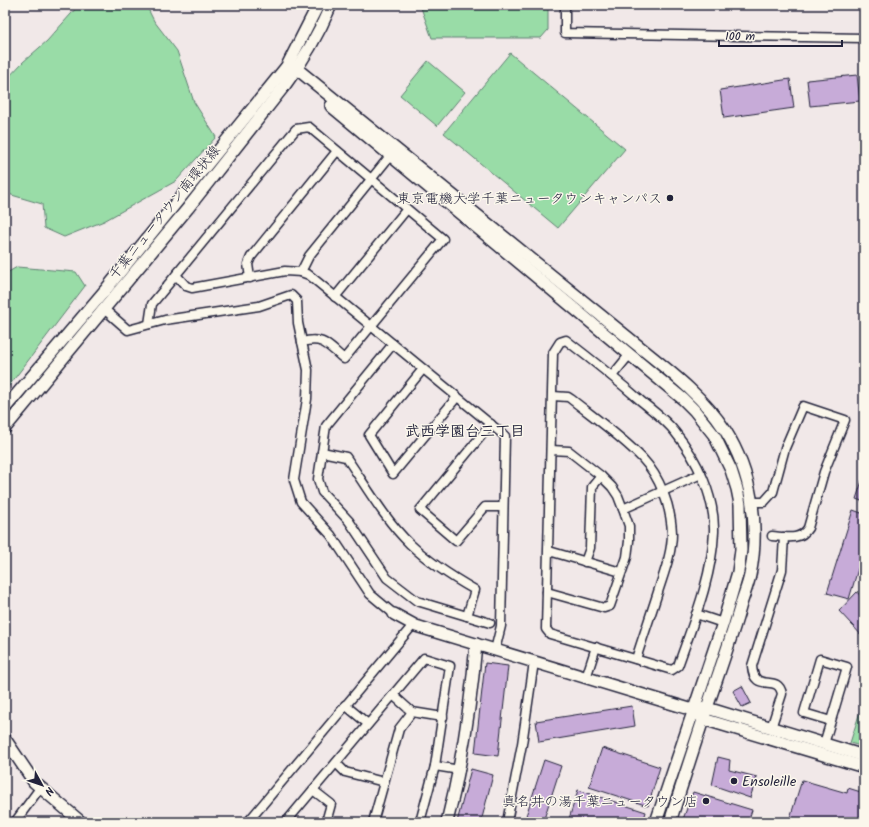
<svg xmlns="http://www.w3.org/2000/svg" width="869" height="827" viewBox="0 0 869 827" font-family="Kalam,'Klee One',sans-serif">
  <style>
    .green { fill: #99dca7; stroke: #5e7f71 }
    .building { fill: #c7abd8; stroke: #22223b }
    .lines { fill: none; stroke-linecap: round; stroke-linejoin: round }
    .street-casing { stroke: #22223b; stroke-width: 11 }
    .secondary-casing { stroke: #22223b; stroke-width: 14 }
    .street { stroke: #fbf7ec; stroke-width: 8 }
    .secondary { stroke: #fbf7ec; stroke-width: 11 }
    .poi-dot { fill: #22223b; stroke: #fbf7ec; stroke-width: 1.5 }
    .labels { text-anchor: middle; stroke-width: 3; stroke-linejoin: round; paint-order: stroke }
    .poi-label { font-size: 14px; fill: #22223b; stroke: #fbf7ec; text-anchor: end }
    .street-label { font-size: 14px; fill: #22223b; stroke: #fbf7ec }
    .neighbourhood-label { font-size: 15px; font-weight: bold; fill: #22223b; stroke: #fbf7ec }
  </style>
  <rect width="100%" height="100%" fill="#f1e8e8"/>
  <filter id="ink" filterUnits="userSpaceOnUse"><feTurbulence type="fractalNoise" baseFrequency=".025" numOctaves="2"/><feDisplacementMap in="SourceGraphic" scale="8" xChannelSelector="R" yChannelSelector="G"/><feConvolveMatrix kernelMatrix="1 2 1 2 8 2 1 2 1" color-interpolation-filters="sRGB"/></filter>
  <g filter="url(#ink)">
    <!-- green -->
    <g class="green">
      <path d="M 79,5 L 146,5 L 154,21 L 177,51 L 194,102 L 216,137 L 176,181 L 104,221 L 64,237 L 44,228 L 42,204 L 5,193 L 5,81 L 23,62 L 47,41 Z"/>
      <path d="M 420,5 L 548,5 L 548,30 L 541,38 L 432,38 Z"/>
      <path d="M 510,53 L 625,149 L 558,228 L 444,133 Z"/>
      <path d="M 428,61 L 465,92 L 437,126 L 400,95 Z"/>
      <path d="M 17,267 L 76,272 L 85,286 L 5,391 L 5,274 Z"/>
      <path d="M 864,699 L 864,747 L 850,743 Z"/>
    </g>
    <!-- building -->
    <g class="building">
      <path d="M 857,75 L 860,101 L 810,106 L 807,80 Z"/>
      <path d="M 790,79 L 794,108 L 724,118 L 720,90 Z"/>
      <path d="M 864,475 L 864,502 L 856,499 Z"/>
      <path d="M 853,510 L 864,514 L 864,549 L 849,599 L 827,593 Z"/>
      <path d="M 857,592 L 864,600 L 864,638 L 839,611 Z"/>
      <path d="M 485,663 L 508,666 L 498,756 L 475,753 Z"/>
      <path d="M 742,686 L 751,703 L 742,707 L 733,691 Z"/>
      <path d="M 632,706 L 635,726 L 539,742 L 536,721 Z"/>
      <path d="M 602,748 L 660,767 L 648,806 L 589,787 Z"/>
      <path d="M 718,757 L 730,760 L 729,770 L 757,777 L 750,798 L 712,785 Z"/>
      <path d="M 544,760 L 561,766 L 543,822 L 524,822 Z"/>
      <path d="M 471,769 L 493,775 L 481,822 L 457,822 Z"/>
      <path d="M 802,780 L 847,793 L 848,788 L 864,793 L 864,822 L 797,822 L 795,821 L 795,820 L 790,818 Z"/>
      <path d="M 578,790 L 646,812 L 643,822 L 568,822 Z"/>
      <path d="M 693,792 L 752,810 L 748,822 L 682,822 Z"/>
    </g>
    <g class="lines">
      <defs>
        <g id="street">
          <path d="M 565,5 L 565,33 L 864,38"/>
          <path d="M 301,272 L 309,256 L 394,151"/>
          <path d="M 176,275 L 186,286 L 192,288 L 285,271 L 301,272 L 309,275 L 505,436 L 501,626 L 495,650"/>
          <path d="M 250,278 L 248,264 L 251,257 L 337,151"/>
          <path d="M 335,297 L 407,209"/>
          <path d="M 104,309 L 128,330 L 165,320 L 259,306 L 291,295 L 297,301 L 298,323 L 308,370 L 307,399 L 294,480 L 301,502 L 331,535 L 370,594 L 394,614"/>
          <path d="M 149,324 L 152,304 L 296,129 L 309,127 L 443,239 L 344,359 C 328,346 324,336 302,342"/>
          <path d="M 566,340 C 592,360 617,380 641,401 C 653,411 666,420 675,432 C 697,459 715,496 714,532 C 712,578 693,623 678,666 L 672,670 L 550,634 L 546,629 L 553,353 L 560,342 Z"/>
          <path d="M 393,344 L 326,426 L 318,479 L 322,492 L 349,521 L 387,578 L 417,601 L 490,623"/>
          <path d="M 423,369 L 369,435 L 393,474 L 457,397"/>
          <path d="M 612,376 L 630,354"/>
          <path d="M 553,396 L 568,397 L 571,399 C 595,418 621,436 642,458 C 660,477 671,506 672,533 C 672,553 664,573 658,592 C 651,614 643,637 636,659"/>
          <path d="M 491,424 L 420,510 L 456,541 L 485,507 L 503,507"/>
          <path d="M 322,452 L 346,457 C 366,486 385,520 410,544 C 429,562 452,577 475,590 L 467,616"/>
          <path d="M 752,502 L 764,502 L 773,492 L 785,448 L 803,406 L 845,420 L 824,472 L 808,528 C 800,541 786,537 772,536"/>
          <path d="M 623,509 L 701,474"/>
          <path d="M 549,551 L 621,572"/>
          <path d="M 585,562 L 590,548 L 592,487 L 601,476"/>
          <path d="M 547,592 L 604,608 L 610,606 L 627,557 L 629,541 L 629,526 L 623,509 L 618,496 L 612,487 L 601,476 L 569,451 L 551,450"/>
          <path d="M 696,614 L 723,623"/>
          <path d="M 586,678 L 596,647"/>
          <path d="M 393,695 L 412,712 L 443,717"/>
          <path d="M 345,705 L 368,724"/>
          <path d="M 771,728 L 782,694 C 778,672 754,695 752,666 L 782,570 L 784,537"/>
          <path d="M 824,744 L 847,667 L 820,659 L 804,713 L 831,721"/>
          <path d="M 336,763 L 345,772 L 384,782"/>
          <path d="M 435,766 L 460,770"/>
          <path d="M 313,790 L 331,804 L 326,822"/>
          <path d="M 15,822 L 40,788"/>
          <path d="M 248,822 L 413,625"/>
          <path d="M 286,822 L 424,658 L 450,666 L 435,766 L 420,822"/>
          <path d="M 373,822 L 399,729 L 412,712"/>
          <path d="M 507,822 L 522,744 L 534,662"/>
        </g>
        <g id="secondary">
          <path d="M 287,66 L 297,69 L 636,344 C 668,370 702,395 725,430 C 752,473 760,526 750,575 C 748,585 744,594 741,604 C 733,633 723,661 713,690 C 698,734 684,778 670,822"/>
          <path d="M 331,106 L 683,399 L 694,410 L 714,435 L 731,470 L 737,489 L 740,504 L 741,550 L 738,572 L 723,623 L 656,822"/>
          <path d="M 5,408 L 107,288 L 287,66 L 318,5"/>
          <path d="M 5,428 L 188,208 L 285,85 C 303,61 319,33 331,5"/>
          <path d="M 394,614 L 416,626 L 693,710 L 703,719 L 864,767"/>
          <path d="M 700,709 L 707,708 L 864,756"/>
          <path d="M 5,739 L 34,782 L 81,822"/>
          <path d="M 447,822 C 462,763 471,704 476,644"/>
        </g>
      </defs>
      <!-- street casing -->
      <use href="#street" class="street-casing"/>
      <!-- secondary casing -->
      <use href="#secondary" class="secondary-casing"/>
      <!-- street -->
      <use href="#street" class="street"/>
      <!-- secondary -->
      <use href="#secondary" class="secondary"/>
    </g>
  </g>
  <!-- markers -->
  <g class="poi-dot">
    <circle cx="670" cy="198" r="4"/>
    <circle cx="734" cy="781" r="4"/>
    <circle cx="706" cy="801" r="4"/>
  </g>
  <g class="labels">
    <!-- poi labels -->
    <g class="poi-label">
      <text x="662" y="203">東京電機大学千葉ニュータウンキャンパス</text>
      <text x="742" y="786" text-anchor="start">Ensoleille</text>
      <text x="698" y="806">真名井の湯千葉ニュータウン店</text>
    </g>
    <!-- street labels -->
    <g class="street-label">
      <text transform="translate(164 212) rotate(-51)" y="5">千葉ニュータウン南環状線</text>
    </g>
    <!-- neighbourhood labels -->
    <g class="neighbourhood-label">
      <text x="465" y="436">武西学園台三丁目</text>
    </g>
  </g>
  <!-- margin -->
  <rect width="869" height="827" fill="none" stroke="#fbf7ec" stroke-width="20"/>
  <rect x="10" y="10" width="849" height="807" fill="none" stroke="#22223b" stroke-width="1.5" filter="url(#ink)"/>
  <!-- north arrow -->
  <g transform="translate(42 785) rotate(130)" stroke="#fbf7ec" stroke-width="3" paint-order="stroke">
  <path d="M0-3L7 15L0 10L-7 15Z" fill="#22223b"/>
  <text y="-6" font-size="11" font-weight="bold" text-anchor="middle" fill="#22223b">N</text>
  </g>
  <!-- scale -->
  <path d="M719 40v6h123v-6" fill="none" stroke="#22223b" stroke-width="2"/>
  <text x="725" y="40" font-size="12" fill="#22223b" stroke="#fbf7ec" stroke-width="3" paint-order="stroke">100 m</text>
</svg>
